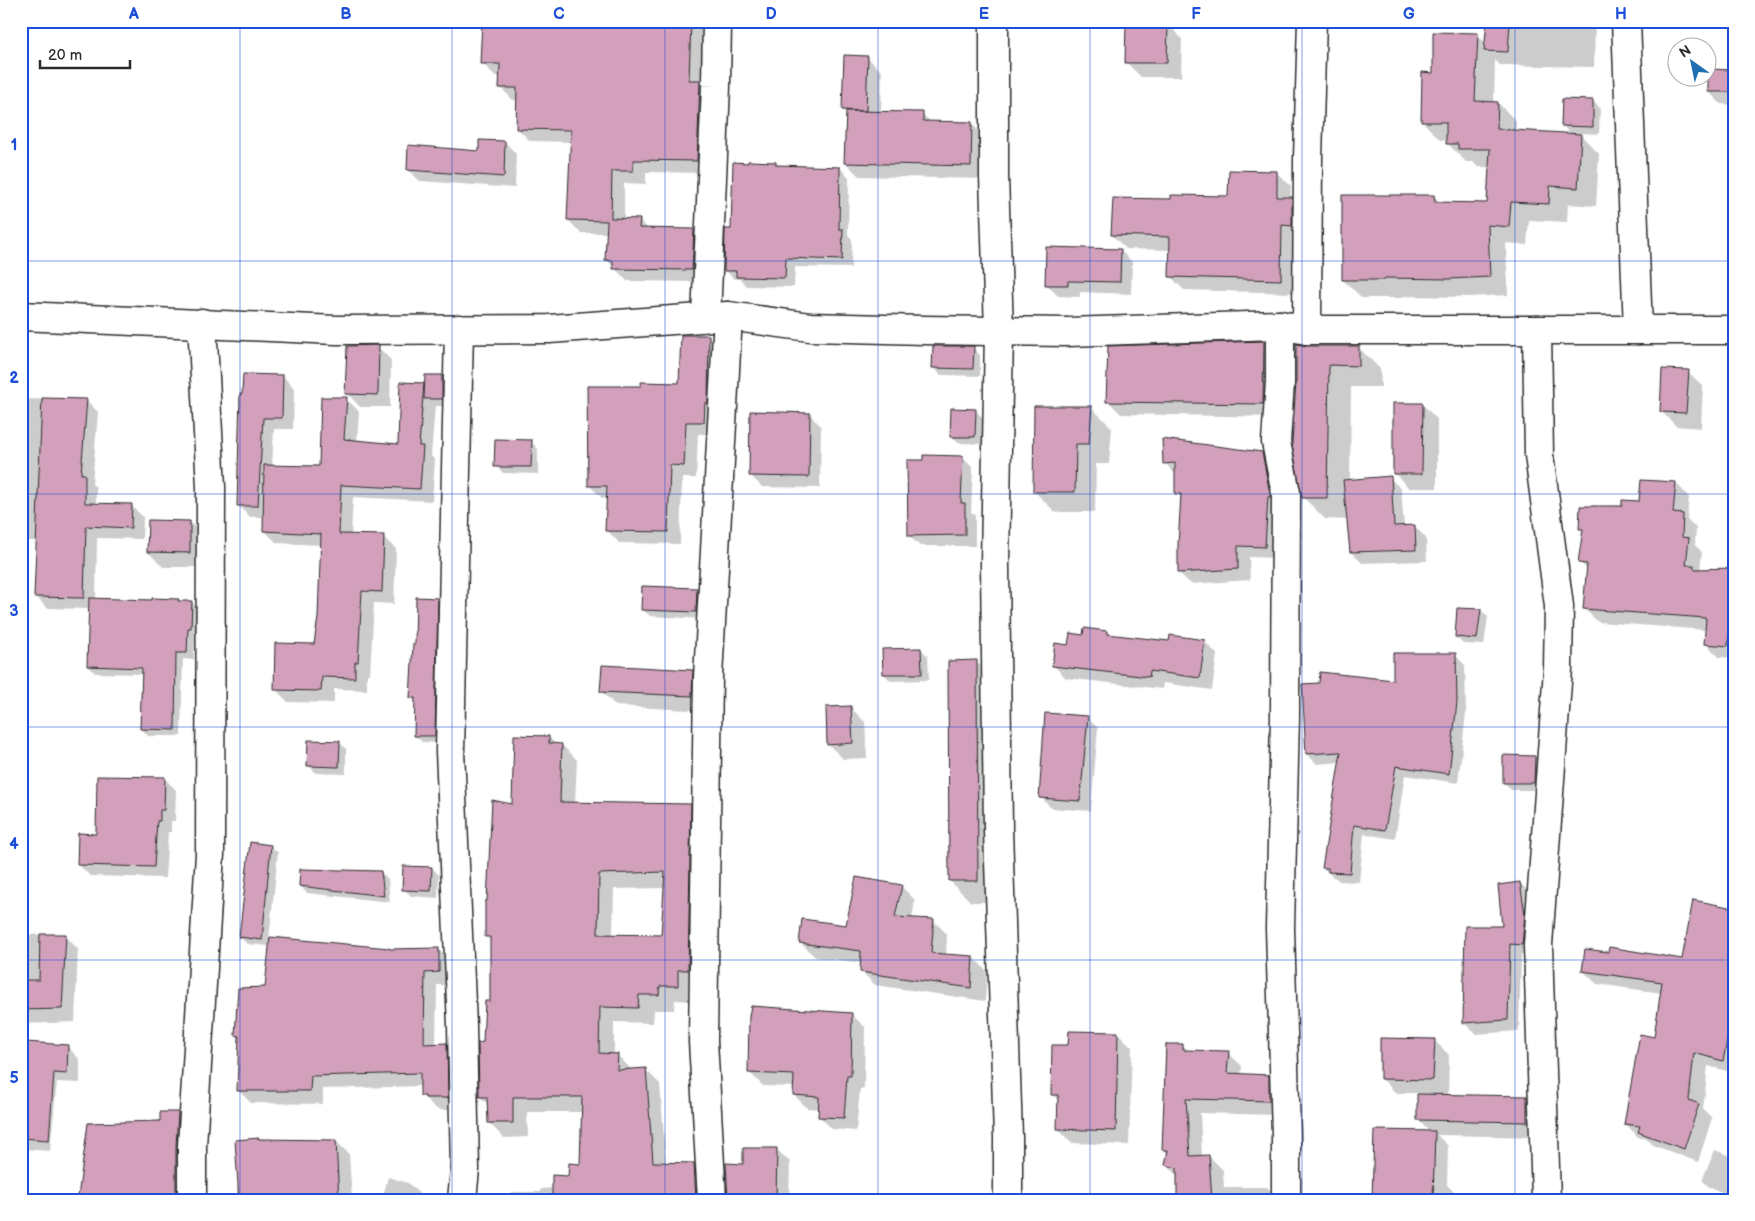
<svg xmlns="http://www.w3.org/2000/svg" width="1755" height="1221" viewBox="0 0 1755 1221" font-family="'Balsamiq Sans',sans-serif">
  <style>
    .shadow { fill: #0003; fill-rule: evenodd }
    .building { fill: #d3a0bc; stroke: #2b2b2b; fill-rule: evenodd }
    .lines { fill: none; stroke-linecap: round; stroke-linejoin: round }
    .minor-casing { stroke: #2b2b2b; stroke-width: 31 }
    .minor { stroke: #fff; stroke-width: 28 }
    .grid { fill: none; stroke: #1d4ed8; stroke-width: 1; stroke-opacity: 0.55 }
    .neatline { fill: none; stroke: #1d4ed8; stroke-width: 2 }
    .grid-label { font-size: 16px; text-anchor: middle; font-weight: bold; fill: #1d4ed8 }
  </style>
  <rect width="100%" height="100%" fill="#fff"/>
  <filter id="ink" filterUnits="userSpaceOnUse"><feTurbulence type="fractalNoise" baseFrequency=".02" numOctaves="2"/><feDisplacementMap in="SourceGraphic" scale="10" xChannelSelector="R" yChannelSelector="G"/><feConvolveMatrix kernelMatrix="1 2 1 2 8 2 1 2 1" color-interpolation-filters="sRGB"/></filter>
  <g filter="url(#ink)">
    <!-- shadow -->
    <g class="shadow">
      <path d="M 539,21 L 703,21 L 702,83 L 713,94 L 710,173 L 646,172 L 646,184 L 624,183 L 624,219 L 639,220 L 648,229 L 694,230 L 707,243 L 705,282 L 627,281 L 607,260 L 608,233 L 581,233 L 568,220 L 572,142 L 530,141 L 517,128 L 518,100 L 513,100 L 500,87 L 501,76 L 495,76 L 482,63 Z"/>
      <path d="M 1495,21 L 1595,21 L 1594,67 L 1500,65 L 1495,60 L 1494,103 L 1498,103 L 1516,121 L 1516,132 L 1571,135 L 1563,126 L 1593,101 L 1600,108 L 1599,134 L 1579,133 L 1599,154 L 1596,206 L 1568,204 L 1567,222 L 1529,220 L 1527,245 L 1506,243 L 1508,295 L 1468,297 L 1403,296 L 1403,298 L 1362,298 L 1343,280 L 1434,196 L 1441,203 L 1489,204 L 1491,167 L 1478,167 L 1473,162 L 1466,162 L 1447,143 L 1447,140 L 1440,140 L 1422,121 L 1434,74 L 1477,34 L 1486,44 Z"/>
      <path d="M 1712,21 L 1734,21 L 1734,27 L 1715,24 Z"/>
      <path d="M 1168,24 L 1182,39 L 1181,77 L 1141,77 L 1126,62 Z"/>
      <path d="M 867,57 L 882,72 L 881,113 L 922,114 L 931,122 L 971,123 L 985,137 L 984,179 L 859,176 L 845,162 L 847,113 L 843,110 Z"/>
      <path d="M 1708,70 L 1734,71 L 1734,105 L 1721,104 L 1708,91 Z"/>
      <path d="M 505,142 L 516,154 L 515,188 L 420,181 L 408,170 L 480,152 Z"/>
      <path d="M 775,163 L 778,166 L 840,168 L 849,177 L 848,235 L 852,239 L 851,268 L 795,267 L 794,287 L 746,286 L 740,279 L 734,279 L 725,270 L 733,230 Z"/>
      <path d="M 1277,173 L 1291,186 L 1290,198 L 1305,212 L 1294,293 L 1184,290 L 1170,276 L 1171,250 L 1126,249 L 1112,235 L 1172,200 L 1229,197 Z"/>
      <path d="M 1120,250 L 1132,262 L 1131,294 L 1080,292 L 1080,297 L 1058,296 L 1046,284 Z"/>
      <path d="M 709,336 L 721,349 L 716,434 L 698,434 L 696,478 L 682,478 L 680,544 L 619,543 L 607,530 L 608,498 L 602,498 L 589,485 L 642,387 L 680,384 Z"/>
      <path d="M 1264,342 L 1277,355 L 1275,417 L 1121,414 L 1108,401 Z"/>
      <path d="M 378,347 L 391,360 L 390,407 L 360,407 L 347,393 Z"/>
      <path d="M 1307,347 L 1358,347 L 1380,369 L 1381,387 L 1351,387 L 1350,481 L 1390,478 L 1401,489 L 1404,527 L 1415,527 L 1426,538 L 1427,561 L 1362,563 L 1351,552 L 1349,520 L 1325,519 L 1303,497 Z"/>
      <path d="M 973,348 L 980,355 L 980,376 L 941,375 L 934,368 Z"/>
      <path d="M 1688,372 L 1703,386 L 1701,428 L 1676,426 L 1661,411 Z"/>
      <path d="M 283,376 L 294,388 L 293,429 L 274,429 L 272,467 L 320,468 L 346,399 L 359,411 L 357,442 L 399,445 L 423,384 L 426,387 L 442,376 L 449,384 L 449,406 L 435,406 L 431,456 L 435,460 L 432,501 L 353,497 L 351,536 L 383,537 L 396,549 L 394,604 L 374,603 L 370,674 L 367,674 L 367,690 L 334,689 L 334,703 L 288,702 L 276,690 L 315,645 L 319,617 L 322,545 L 277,543 L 264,530 L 264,517 L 250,517 L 238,505 L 242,396 Z"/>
      <path d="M 21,399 L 86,400 L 98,412 L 92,484 L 96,487 L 96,505 L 131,505 L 143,517 L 142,539 L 97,538 L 96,600 L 153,601 L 178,600 L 180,602 L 192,602 L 199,610 L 198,634 L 195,634 L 194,660 L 183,659 L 181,736 L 148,736 L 141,728 L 143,674 L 95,673 L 88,666 L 90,609 L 47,608 L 35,596 L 37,541 L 21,541 Z"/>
      <path d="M 1422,404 L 1437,419 L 1437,488 L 1409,488 L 1394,473 Z"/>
      <path d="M 1091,407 L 1112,428 L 1109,464 L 1096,464 L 1095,512 L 1055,512 L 1034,491 Z"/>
      <path d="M 975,410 L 982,417 L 982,444 L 959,443 L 951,436 Z"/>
      <path d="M 809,414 L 821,426 L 820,488 L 762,487 L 750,475 Z"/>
      <path d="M 531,442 L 538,449 L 538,474 L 503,473 L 496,466 Z"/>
      <path d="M 1261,453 L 1273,465 L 1277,558 L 1249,557 L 1250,580 L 1191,584 L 1179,573 L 1182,499 L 1177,493 L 1176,475 L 1165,463 Z"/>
      <path d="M 962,457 L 973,468 L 971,512 L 975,515 L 975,546 L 920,546 L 909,536 Z"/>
      <path d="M 1676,483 L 1689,497 L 1687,519 L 1696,528 L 1695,545 L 1702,552 L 1700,570 L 1734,569 L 1734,658 L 1719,657 L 1705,643 L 1707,630 L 1598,622 L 1584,609 L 1588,570 L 1579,562 L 1584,531 L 1581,529 L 1623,508 L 1640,502 Z"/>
      <path d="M 190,522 L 205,537 L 204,567 L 163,567 L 148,552 Z"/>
      <path d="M 697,589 L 704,596 L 703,619 L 650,616 L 642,609 Z"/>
      <path d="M 437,599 L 444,606 L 441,743 L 422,742 L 415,735 L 416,702 L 412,698 L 416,645 Z"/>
      <path d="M 1481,610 L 1488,617 L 1484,645 L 1463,644 L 1456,637 Z"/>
      <path d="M 1107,632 L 1110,635 L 1170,643 L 1204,641 L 1217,654 L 1212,690 L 1163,683 L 1162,689 L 1066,678 L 1053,665 L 1069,646 L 1085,636 Z"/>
      <path d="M 921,649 L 928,656 L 929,680 L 891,681 L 884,674 Z"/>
      <path d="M 1455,655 L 1465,665 L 1466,713 L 1458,783 L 1405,775 L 1395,839 L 1364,834 L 1359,882 L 1339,881 L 1336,878 L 1333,877 L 1323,868 L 1341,762 L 1317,764 L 1307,754 L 1394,681 Z"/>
      <path d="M 977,662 L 998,683 L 999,902 L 971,902 L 950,881 Z"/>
      <path d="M 692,672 L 707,686 L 707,711 L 616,706 L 601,691 Z"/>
      <path d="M 850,707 L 865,722 L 867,758 L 843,759 L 828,744 Z"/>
      <path d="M 1087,718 L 1098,728 L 1091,811 L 1051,808 L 1041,797 Z"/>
      <path d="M 549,737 L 556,745 L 562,745 L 577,760 L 575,803 L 690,805 L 705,821 L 693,1001 L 675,1000 L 674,1010 L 654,1010 L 653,1023 L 614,1022 L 614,1055 L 617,1055 L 632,1070 L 645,1069 L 660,1084 L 666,1164 L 694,1164 L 709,1179 L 711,1200 L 512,1200 L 512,1192 L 540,1192 L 541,1189 L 554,1188 L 570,1177 L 582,1165 L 583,1112 L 527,1112 L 528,1137 L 504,1138 L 489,1123 L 489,1105 L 480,1097 L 485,1044 L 491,1002 L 492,941 L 486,936 L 488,902 L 513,806 ZM 665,888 L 662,936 L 613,935 L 614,889 Z"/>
      <path d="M 339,742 L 346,749 L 346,774 L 316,773 L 309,766 Z"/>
      <path d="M 21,743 L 26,747 L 23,810 L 21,810 Z"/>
      <path d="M 1535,757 L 1542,764 L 1541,790 L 1511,790 L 1504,782 Z"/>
      <path d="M 164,778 L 176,790 L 175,821 L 171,821 L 171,832 L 168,832 L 165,878 L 90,876 L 79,865 L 97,835 Z"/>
      <path d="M 271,846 L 278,853 L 269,939 L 390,950 L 439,950 L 452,963 L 451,985 L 437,985 L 436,1045 L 446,1045 L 459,1058 L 460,1110 L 440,1110 L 435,1108 L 422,1095 L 422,1086 L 323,1089 L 323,1104 L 251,1103 L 238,1090 L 241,1039 L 237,1035 L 266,988 L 270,946 L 247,944 L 240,937 Z"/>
      <path d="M 432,868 L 439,875 L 438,898 L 411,896 L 404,889 Z"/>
      <path d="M 380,872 L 388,879 L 390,902 L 307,893 L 300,886 Z"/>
      <path d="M 1520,883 L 1531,894 L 1533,955 L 1521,954 L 1519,1031 L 1476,1034 L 1464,1023 L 1504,928 Z"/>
      <path d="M 901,886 L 915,900 L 912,919 L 933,920 L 947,934 L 946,956 L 973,957 L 987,971 L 985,1001 L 875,985 L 861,971 L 862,963 L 815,957 L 801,943 L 847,926 Z"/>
      <path d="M 21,934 L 65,936 L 78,949 L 75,1022 L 21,1024 Z"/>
      <path d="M 1583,971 L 1734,975 L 1734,1073 L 1708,1066 L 1703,1109 L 1712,1118 L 1698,1162 L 1653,1145 L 1646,1138 L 1639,1138 L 1626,1124 L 1655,1038 L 1662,993 L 1597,984 Z"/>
      <path d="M 851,1014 L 865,1027 L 864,1089 L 860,1089 L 856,1131 L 832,1129 L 819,1116 L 820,1109 L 807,1108 L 794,1095 L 795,1087 L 763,1086 L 750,1073 Z"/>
      <path d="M 1118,1033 L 1132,1047 L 1129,1145 L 1072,1143 L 1058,1129 L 1059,1101 L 1052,1094 L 1070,1047 Z"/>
      <path d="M 1434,1040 L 1449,1055 L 1448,1096 L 1527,1097 L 1541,1112 L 1542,1137 L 1437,1135 L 1448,1146 L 1447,1185 L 1460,1198 L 1459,1200 L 1373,1200 L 1430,1132 L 1418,1120 L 1418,1093 L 1396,1093 L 1381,1078 Z"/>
      <path d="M 21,1043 L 67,1046 L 80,1060 L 80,1083 L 57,1082 L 50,1151 L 21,1149 Z"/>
      <path d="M 1183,1045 L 1189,1052 L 1228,1053 L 1242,1066 L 1241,1075 L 1268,1077 L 1282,1090 L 1282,1115 L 1200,1113 L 1202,1156 L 1209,1156 L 1223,1170 L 1224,1187 L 1267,1187 L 1280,1200 L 1178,1200 L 1178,1176 L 1166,1164 L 1168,1154 L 1163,1149 Z"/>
      <path d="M 178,1113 L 188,1124 L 186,1200 L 79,1200 L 89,1125 L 161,1122 Z"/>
      <path d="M 260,1140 L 336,1141 L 349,1154 L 352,1200 L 237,1200 L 237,1186 L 239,1186 Z"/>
      <path d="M 776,1149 L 790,1162 L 789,1200 L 728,1200 L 727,1165 L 744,1165 Z"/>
      <path d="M 1715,1150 L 1734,1157 L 1734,1190 L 1731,1196 L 1709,1187 L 1702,1180 Z"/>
      <path d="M 388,1177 L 408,1183 L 424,1198 L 423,1200 L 382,1200 Z"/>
      <path d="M 829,1197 L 870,1199 L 871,1200 L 829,1200 Z"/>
    </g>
    <!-- building -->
    <g class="building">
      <path d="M 482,21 L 691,21 L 689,80 L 700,80 L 697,161 L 634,160 L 633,171 L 612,171 L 611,218 L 640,219 L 639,228 L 694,229 L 692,270 L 613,269 L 613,261 L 605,260 L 607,221 L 567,220 L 571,130 L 516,129 L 517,88 L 499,88 L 500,64 L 480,64 Z"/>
      <path d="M 1487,21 L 1510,22 L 1508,52 L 1484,51 Z"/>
      <path d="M 1126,22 L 1168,22 L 1167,63 L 1125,63 Z"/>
      <path d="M 1433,32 L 1478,33 L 1475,101 L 1498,102 L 1497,129 L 1581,134 L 1578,188 L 1550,186 L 1549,204 L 1511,202 L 1509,227 L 1488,225 L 1490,277 L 1449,279 L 1385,278 L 1385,280 L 1342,280 L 1342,195 L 1434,195 L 1435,202 L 1487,203 L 1490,149 L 1458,149 L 1458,144 L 1446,144 L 1446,122 L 1421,122 L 1422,72 L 1433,73 Z"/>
      <path d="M 844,55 L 868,56 L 866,111 L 842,110 Z"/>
      <path d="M 1708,69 L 1734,70 L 1734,92 L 1708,92 Z"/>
      <path d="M 1562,99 L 1593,100 L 1593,127 L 1561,126 Z"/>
      <path d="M 846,111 L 923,112 L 923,121 L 972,122 L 971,166 L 844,163 Z"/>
      <path d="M 479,140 L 505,141 L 504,177 L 407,170 L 408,145 L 479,151 Z"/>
      <path d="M 748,161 L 776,162 L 776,165 L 840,167 L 839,229 L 843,229 L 842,260 L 786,258 L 785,278 L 736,277 L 736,271 L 724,271 L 725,229 L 731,229 L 733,162 L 748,163 Z"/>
      <path d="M 1229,170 L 1277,171 L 1277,197 L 1292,197 L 1292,226 L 1282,225 L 1281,280 L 1169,277 L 1170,237 L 1111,235 L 1113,198 L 1171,199 L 1171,195 L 1228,196 Z"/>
      <path d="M 1046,247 L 1121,249 L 1120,282 L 1068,281 L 1068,285 L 1045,285 Z"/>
      <path d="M 681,335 L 709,335 L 708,403 L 705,403 L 704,422 L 686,422 L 684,466 L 670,465 L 668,532 L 605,531 L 607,486 L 588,486 L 587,386 L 641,386 L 641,382 L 679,383 Z"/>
      <path d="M 1264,341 L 1263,404 L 1106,402 L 1108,346 Z"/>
      <path d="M 1296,344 L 1307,346 L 1359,346 L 1359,366 L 1329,365 L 1327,498 L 1302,498 L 1292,444 L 1296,382 Z"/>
      <path d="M 379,345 L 378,395 L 345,394 L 347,346 Z"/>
      <path d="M 933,346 L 974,346 L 973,369 L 932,368 Z"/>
      <path d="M 1662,369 L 1689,370 L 1686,413 L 1660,412 Z"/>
      <path d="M 243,374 L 283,375 L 282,418 L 263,418 L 258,506 L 237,506 L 240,394 L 242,394 Z"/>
      <path d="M 425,375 L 442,375 L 442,399 L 424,399 Z"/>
      <path d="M 400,382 L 424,383 L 419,446 L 423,446 L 420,489 L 341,485 L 339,534 L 384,535 L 382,592 L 362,591 L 358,662 L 355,662 L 355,678 L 322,677 L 321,691 L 274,690 L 275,643 L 314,644 L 318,617 L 321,534 L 263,531 L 264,465 L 319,466 L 321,397 L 347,397 L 344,439 L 398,444 Z"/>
      <path d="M 42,398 L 87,399 L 81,474 L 85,474 L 85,503 L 132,504 L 131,528 L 86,526 L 84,598 L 34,597 Z"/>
      <path d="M 1393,403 L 1423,403 L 1422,474 L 1393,474 Z"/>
      <path d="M 1034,406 L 1092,406 L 1089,444 L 1076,444 L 1075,492 L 1033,492 Z"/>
      <path d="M 951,408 L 976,409 L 975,437 L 950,437 Z"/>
      <path d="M 750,411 L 810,413 L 809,477 L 749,476 Z"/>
      <path d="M 495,439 L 532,440 L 531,467 L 494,467 Z"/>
      <path d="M 1162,439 L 1262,452 L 1270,494 L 1270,497 L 1268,497 L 1265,547 L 1238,546 L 1238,569 L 1178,573 L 1178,545 L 1181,494 L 1175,494 L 1175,463 L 1163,464 Z"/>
      <path d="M 923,455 L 963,456 L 961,503 L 965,503 L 965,535 L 908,536 L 907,460 L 923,460 Z"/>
      <path d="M 1391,476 L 1394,526 L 1415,525 L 1416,550 L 1350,552 L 1343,480 Z"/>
      <path d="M 1641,480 L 1676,482 L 1673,513 L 1683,514 L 1682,537 L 1689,538 L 1686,565 L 1694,565 L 1694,569 L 1734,568 L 1734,633 L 1729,633 L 1728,646 L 1704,644 L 1706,618 L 1583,609 L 1587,564 L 1578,563 L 1583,529 L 1579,529 L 1580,506 L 1622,506 L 1622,500 L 1639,501 Z"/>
      <path d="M 148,520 L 190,521 L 190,553 L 147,552 Z"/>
      <path d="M 642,586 L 697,588 L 696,612 L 641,610 Z"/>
      <path d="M 416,597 L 438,598 L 435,736 L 414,736 L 415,698 L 410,698 L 413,644 L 415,644 Z"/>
      <path d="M 89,598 L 152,600 L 152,598 L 179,599 L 178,601 L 192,601 L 191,628 L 188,628 L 187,653 L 176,653 L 175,730 L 140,729 L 142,668 L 87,666 Z"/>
      <path d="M 1457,608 L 1481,609 L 1477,639 L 1455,637 Z"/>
      <path d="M 1084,628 L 1107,631 L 1107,634 L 1169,641 L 1170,635 L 1205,640 L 1200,678 L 1150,671 L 1149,677 L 1052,666 L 1055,643 L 1068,645 L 1070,633 L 1083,635 Z"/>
      <path d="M 921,648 L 922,674 L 883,674 L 882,649 Z"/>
      <path d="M 1393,653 L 1456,653 L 1457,702 L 1449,774 L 1396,766 L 1385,830 L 1354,825 L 1350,873 L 1328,872 L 1328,868 L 1322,868 L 1341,752 L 1306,754 L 1302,684 L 1319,683 L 1320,672 L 1393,680 Z"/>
      <path d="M 977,660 L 978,881 L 949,881 L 948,661 Z"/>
      <path d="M 602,665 L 693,670 L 692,696 L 600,692 Z"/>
      <path d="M 851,706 L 853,743 L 827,745 L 826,707 Z"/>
      <path d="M 1045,713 L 1088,716 L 1080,801 L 1039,798 Z"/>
      <path d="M 514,735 L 549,736 L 549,743 L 562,744 L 560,802 L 691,804 L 688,970 L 678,970 L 678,986 L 660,986 L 659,995 L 639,995 L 638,1008 L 600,1007 L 599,1053 L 618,1054 L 617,1070 L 646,1068 L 653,1162 L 694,1163 L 696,1200 L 552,1200 L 552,1175 L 568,1176 L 569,1163 L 580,1164 L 582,1097 L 513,1097 L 513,1123 L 488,1123 L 487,1097 L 479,1097 L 478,1043 L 483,1042 L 485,1001 L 490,1001 L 490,937 L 485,937 L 485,901 L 487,901 L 492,800 L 512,804 ZM 665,872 L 661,935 L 598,934 L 599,874 Z"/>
      <path d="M 308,740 L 340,741 L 339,767 L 307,766 Z"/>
      <path d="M 1503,755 L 1535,756 L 1534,783 L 1503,783 Z"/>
      <path d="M 97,776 L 165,777 L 164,810 L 160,810 L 160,821 L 157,821 L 154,867 L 77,865 L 78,833 L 96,834 Z"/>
      <path d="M 250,842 L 271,845 L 262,940 L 239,937 Z"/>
      <path d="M 403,866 L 432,867 L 431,891 L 402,890 Z"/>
      <path d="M 300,869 L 381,871 L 384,896 L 299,886 Z"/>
      <path d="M 856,877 L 902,885 L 895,917 L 934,919 L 931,953 L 973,956 L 971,988 L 860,972 L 861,951 L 799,943 L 802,919 L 846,925 Z"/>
      <path d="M 1520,882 L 1525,914 L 1522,945 L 1510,944 L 1508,1020 L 1463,1023 L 1465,926 L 1502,926 L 1498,885 Z"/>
      <path d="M 1693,900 L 1734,908 L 1734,1006 L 1723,1061 L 1694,1053 L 1689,1100 L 1699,1104 L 1684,1149 L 1638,1132 L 1640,1126 L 1624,1124 L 1640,1034 L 1654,1037 L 1662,982 L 1582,971 L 1585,949 L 1608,952 L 1609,947 L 1682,959 Z"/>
      <path d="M 40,934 L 66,934 L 62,1009 L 21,1010 L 21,980 L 39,980 Z"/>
      <path d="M 270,937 L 389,948 L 389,949 L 439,948 L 439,972 L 425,973 L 424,1044 L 447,1043 L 448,1098 L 425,1098 L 425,1096 L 420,1096 L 420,1073 L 311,1076 L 310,1091 L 237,1091 L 239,1036 L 235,1035 L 238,988 L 265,987 Z"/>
      <path d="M 751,1006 L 852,1013 L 851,1076 L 847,1076 L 844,1118 L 818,1117 L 819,1097 L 793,1095 L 794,1075 L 748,1073 L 749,1016 Z"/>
      <path d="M 1069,1031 L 1118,1032 L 1116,1131 L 1057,1129 L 1058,1095 L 1051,1095 L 1052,1045 L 1068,1045 Z"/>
      <path d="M 1380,1038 L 1435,1039 L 1433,1080 L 1380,1079 Z"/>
      <path d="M 26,1042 L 68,1045 L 67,1074 L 54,1073 L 49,1140 L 21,1138 Z"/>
      <path d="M 1166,1044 L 1183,1044 L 1183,1050 L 1229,1051 L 1227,1073 L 1269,1075 L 1269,1101 L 1186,1099 L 1190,1156 L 1209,1155 L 1212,1200 L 1177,1200 L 1177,1168 L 1165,1165 L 1168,1150 L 1162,1150 Z"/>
      <path d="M 1417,1094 L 1527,1096 L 1527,1122 L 1417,1120 Z"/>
      <path d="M 160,1112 L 178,1112 L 176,1146 L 176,1200 L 101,1200 L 78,1197 L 88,1123 L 160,1121 Z"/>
      <path d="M 1374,1130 L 1435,1131 L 1433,1200 L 1372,1200 Z"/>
      <path d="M 259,1138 L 259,1139 L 336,1140 L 339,1200 L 239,1200 L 235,1140 Z"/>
      <path d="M 743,1148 L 777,1148 L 776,1200 L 728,1200 L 726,1163 L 743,1164 Z"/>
    </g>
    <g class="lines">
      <defs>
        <g id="minor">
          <path d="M 994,21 L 994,176 L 999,331 L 995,564 L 998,830 L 1008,1137 L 1008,1200"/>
          <path d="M 1626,21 L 1638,330"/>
          <path d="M 21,316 L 336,330 L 549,329 L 728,316 L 810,327 L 924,330 L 1068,332 L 1280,325 L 1307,330 L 1734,330"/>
          <path d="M 706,317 L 716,86 L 717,21"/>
          <path d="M 1280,325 L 1280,382 L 1276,442 L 1286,493 L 1285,717 L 1280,928 L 1286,1135 L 1286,1200"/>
          <path d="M 459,329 L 450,751 L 462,1026 L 465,1169 L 462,1200"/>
          <path d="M 1307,330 L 1308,158 L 1312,21"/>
          <path d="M 1537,330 L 1539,455 L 1559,606 L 1558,669 L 1538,945 L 1546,1200"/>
          <path d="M 192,1200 L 192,1146 L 210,854 L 211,487 L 202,323"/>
          <path d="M 712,1200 L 703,1041 L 708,677 L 728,316"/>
        </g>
      </defs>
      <!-- minor casing -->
      <use href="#minor" class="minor-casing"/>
      <!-- minor -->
      <use href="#minor" class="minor"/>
    </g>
  </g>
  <!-- grid -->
  <path class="grid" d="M 240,21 L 240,1200M 452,21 L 452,1200M 665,21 L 665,1200M 878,21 L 878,1200M 1090,21 L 1090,1200M 1302,21 L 1302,1200M 1515,21 L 1515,1200M 21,261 L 1734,261M 21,494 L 1734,494M 21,727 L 1734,727M 21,960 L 1734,960"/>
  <!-- margin -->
  <rect width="1755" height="1221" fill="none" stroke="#fff" stroke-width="55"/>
  <!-- north arrow -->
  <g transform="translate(1692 62) rotate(327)"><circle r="24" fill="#ffffff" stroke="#aaaaaa"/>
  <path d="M0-4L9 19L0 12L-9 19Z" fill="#1f6fb2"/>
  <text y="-8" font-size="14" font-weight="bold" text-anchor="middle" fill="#2b2b2b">N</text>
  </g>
  <!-- scale -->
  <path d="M40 60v8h90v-8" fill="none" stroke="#2b2b2b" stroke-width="2.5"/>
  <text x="48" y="60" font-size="15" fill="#2b2b2b" stroke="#ffffff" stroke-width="4" paint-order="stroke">20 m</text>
  <rect x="28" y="28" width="1700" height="1166" class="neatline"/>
  <g class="grid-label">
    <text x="134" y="19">A</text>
    <text x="346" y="19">B</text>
    <text x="559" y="19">C</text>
    <text x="771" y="19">D</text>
    <text x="984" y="19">E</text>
    <text x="1196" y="19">F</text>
    <text x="1409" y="19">G</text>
    <text x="1621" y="19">H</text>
    <text x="14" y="150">1</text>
    <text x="14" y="383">2</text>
    <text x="14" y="616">3</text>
    <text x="14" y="849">4</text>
    <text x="14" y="1083">5</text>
  </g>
</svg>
